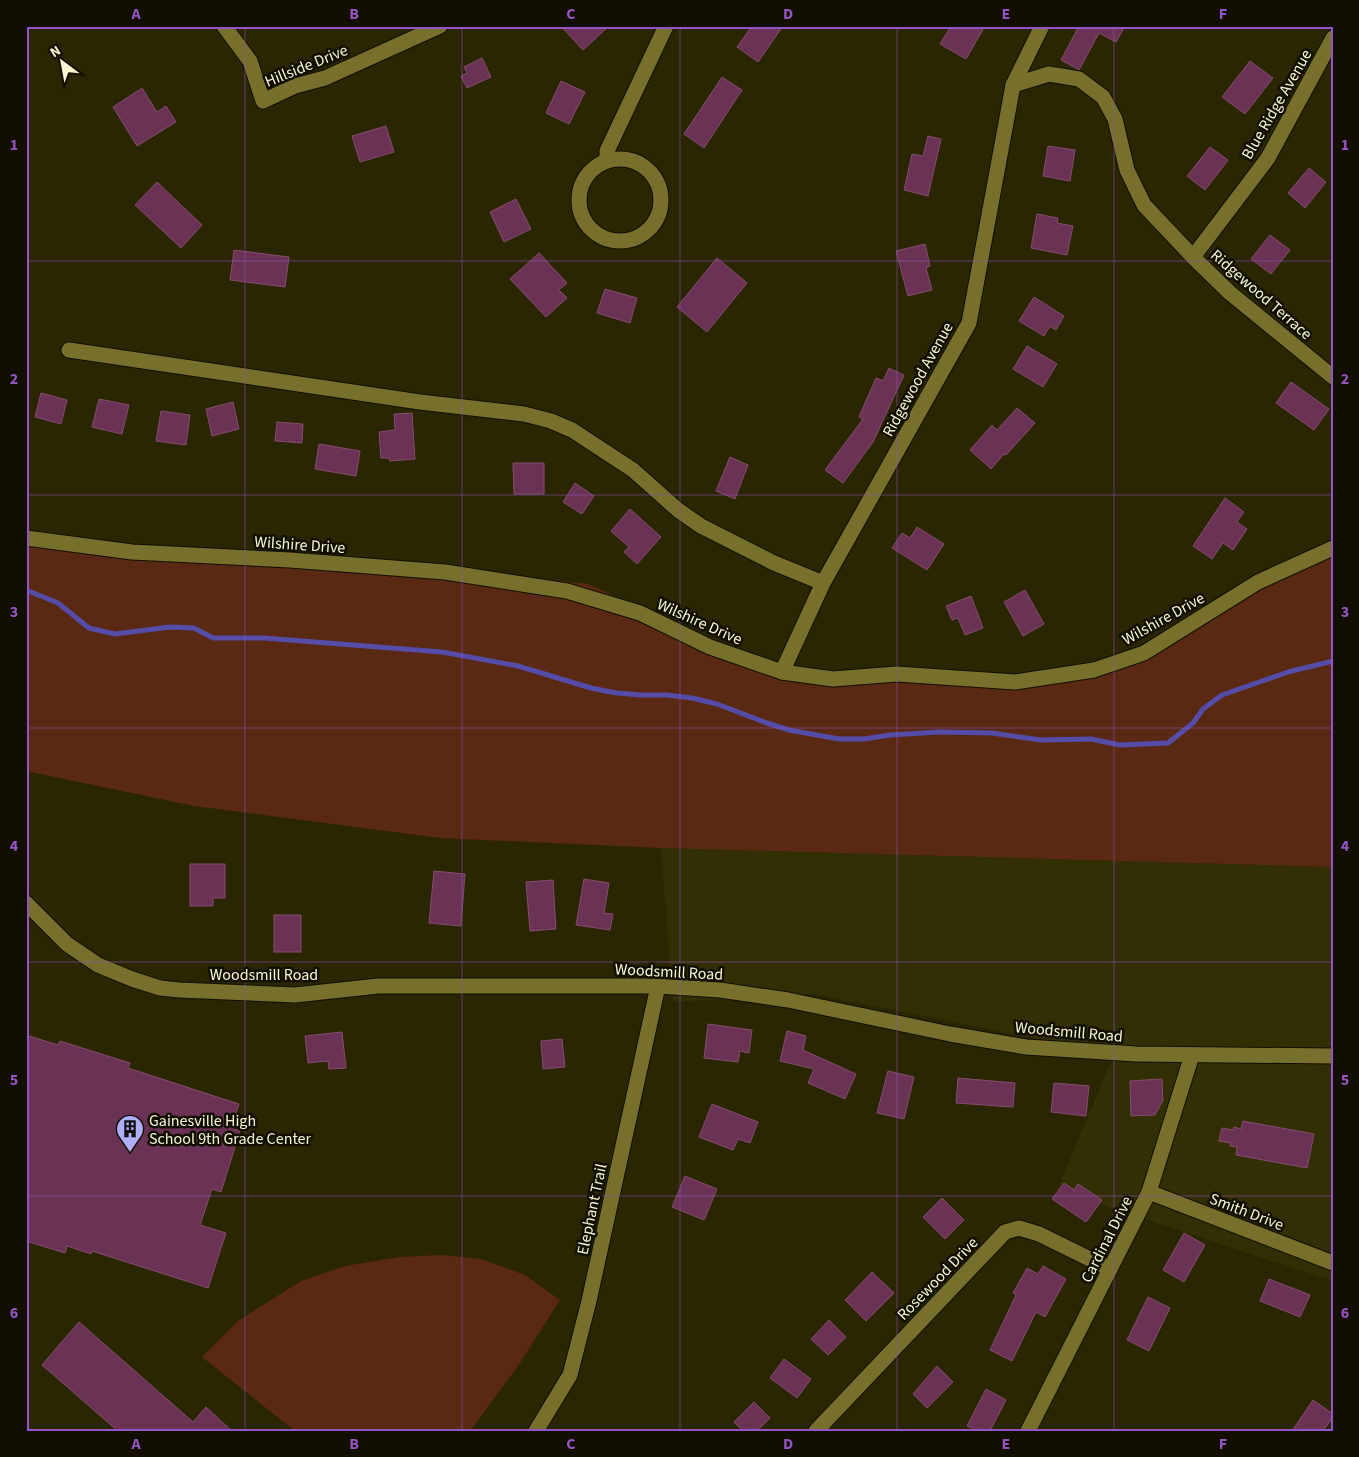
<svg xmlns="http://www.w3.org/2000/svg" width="1359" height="1457" viewBox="0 0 1359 1457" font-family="'Source Sans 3',sans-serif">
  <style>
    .built { fill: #332f04 }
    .green { fill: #592913 }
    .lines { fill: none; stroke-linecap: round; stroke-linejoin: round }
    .stream { stroke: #554ca7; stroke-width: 5 }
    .building { fill: #6a3355; stroke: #854c6e }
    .minor-casing { stroke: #110f00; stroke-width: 17 }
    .minor { stroke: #76702c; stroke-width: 15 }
    .grid { fill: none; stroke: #9454c3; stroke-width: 1; stroke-opacity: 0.55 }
    .labels { text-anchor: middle; stroke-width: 5; stroke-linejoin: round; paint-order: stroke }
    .street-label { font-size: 16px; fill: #f8f6d3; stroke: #120f00 }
    .poi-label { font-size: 16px; fill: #f8f6d3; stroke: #120f00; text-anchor: start }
    .neatline { fill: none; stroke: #9454c3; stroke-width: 2 }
    .grid-label { font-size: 16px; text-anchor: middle; font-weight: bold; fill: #9454c3 }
  </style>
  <rect width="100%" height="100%" fill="#2a2602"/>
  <!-- built -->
  <path class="built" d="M 661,848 L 1333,867 L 1333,1281 L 1057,1190 L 1114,1054 L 815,994 L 673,1002 Z"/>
  <!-- green -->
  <g class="green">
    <path d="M 26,532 L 167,555 L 515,576 L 588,584 L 771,667 L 905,679 L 1098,673 L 1333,548 L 1333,867 L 661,848 L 440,838 L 194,806 L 26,771 Z"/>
    <path d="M 441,1255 L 481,1259 L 525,1275 L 560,1300 L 518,1366 L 470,1431 L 295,1431 L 202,1357 L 238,1321 L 301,1281 L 345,1266 L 399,1257 Z"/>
  </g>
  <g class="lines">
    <!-- stream -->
    <path class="stream" d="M 26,590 L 58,603 L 89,628 L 115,634 L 170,627 L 194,628 L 213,638 L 264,638 L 442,652 L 518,666 L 591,688 L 616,693 L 641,695 L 667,695 L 692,698 L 717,704 L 764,722 L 789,730 L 839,739 L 864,739 L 890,735 L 940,732 L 992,733 L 1041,740 L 1091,739 L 1120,745 L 1168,743 L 1193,723 L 1203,709 L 1222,695 L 1288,672 L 1333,661"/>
  </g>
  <!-- building -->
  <g class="building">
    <path d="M 561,26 L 609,26 L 583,50 Z"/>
    <path d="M 752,26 L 783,26 L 758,62 L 737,47 Z"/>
    <path d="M 951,26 L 985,26 L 966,59 L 940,44 Z"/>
    <path d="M 1079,26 L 1125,26 L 1116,42 L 1099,33 L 1079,70 L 1061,60 Z"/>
    <path d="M 482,58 L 491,77 L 467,88 L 461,76 L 467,73 L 464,67 Z"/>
    <path d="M 1250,61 L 1273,78 L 1245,114 L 1222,97 Z"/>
    <path d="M 722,77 L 742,90 L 704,148 L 684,134 Z"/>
    <path d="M 561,81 L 585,92 L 569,124 L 546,113 Z"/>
    <path d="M 142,88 L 157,112 L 166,106 L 176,122 L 137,146 L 113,107 Z"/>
    <path d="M 386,126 L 394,152 L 360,162 L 352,136 Z"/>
    <path d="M 928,136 L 941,139 L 928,196 L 904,190 L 912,154 L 923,156 Z"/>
    <path d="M 1048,146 L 1075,150 L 1070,181 L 1043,176 Z"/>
    <path d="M 1210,147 L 1228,160 L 1205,190 L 1187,176 Z"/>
    <path d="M 1309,168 L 1326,182 L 1305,208 L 1288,193 Z"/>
    <path d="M 157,182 L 202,225 L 181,248 L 135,205 Z"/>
    <path d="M 516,199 L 531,229 L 504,242 L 490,212 Z"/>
    <path d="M 1037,214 L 1058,218 L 1057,223 L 1073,226 L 1067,255 L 1031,248 Z"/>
    <path d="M 1270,235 L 1290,250 L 1271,274 L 1251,259 Z"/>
    <path d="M 925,244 L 930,266 L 926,268 L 932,290 L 908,296 L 896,251 Z"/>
    <path d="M 234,250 L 289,257 L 285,287 L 230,280 Z"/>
    <path d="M 539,253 L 567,283 L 559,290 L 567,298 L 546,317 L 510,279 Z"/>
    <path d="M 717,258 L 747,283 L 707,332 L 677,307 Z"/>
    <path d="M 605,289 L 637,298 L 630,323 L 597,313 Z"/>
    <path d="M 1034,297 L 1064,316 L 1056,330 L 1050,326 L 1044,336 L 1019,321 Z"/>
    <path d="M 1027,346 L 1057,364 L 1043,387 L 1013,369 Z"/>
    <path d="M 889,368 L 904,375 L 873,442 L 843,483 L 825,470 L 863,419 L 859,417 L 876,378 L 883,381 Z"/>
    <path d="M 1291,382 L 1329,409 L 1314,430 L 1276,403 Z"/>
    <path d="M 41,393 L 67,400 L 61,424 L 35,417 Z"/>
    <path d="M 99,399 L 129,405 L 122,434 L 92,427 Z"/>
    <path d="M 233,402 L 239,429 L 212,436 L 206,409 Z"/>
    <path d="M 1017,408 L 1035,423 L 1006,455 L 1004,454 L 991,469 L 970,450 L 992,425 L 997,430 Z"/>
    <path d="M 161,411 L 190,415 L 186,445 L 156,441 Z"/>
    <path d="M 412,413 L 415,459 L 390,461 L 389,458 L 381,458 L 379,432 L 395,430 L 394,414 Z"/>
    <path d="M 277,422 L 303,424 L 302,443 L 275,441 Z"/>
    <path d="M 319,444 L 360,451 L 356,476 L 315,469 Z"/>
    <path d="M 730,457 L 748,465 L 735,499 L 716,491 Z"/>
    <path d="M 513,463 L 544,463 L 544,494 L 514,494 Z"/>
    <path d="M 575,483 L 594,496 L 582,514 L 563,502 Z"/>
    <path d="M 1225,498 L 1244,512 L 1237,522 L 1247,529 L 1233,550 L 1223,543 L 1212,559 L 1193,546 Z"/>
    <path d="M 630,509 L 661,537 L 637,564 L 624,552 L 629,547 L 611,531 Z"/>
    <path d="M 917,527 L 944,544 L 927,570 L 892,548 L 902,533 L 910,538 Z"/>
    <path d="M 1025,590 L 1044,624 L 1023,636 L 1004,602 Z"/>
    <path d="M 971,596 L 983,628 L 965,635 L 958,618 L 952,620 L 946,606 Z"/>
    <path d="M 190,864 L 225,864 L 225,898 L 213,898 L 213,906 L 190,906 Z"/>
    <path d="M 434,871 L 465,874 L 461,926 L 429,923 Z"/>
    <path d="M 584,879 L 609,883 L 604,913 L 613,914 L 610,930 L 576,925 Z"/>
    <path d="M 553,880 L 556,929 L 530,931 L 526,882 Z"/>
    <rect x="274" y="915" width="27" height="37"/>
    <path d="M 708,1024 L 752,1030 L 749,1053 L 740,1051 L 738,1062 L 704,1058 Z"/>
    <path d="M 787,1031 L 806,1036 L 803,1050 L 856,1074 L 845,1099 L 808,1083 L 814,1069 L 780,1061 Z"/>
    <path d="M 342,1032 L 346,1068 L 329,1069 L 328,1061 L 308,1063 L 305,1036 Z"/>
    <path d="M 26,1035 L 58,1045 L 60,1041 L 130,1063 L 128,1068 L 239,1104 L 231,1128 L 240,1131 L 221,1192 L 212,1189 L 200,1225 L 226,1233 L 208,1288 L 92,1251 L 91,1254 L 67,1246 L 65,1253 L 26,1241 Z"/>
    <path d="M 562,1039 L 565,1067 L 543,1069 L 541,1041 Z"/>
    <path d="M 888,1071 L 914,1077 L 904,1119 L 877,1113 Z"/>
    <path d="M 958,1078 L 1015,1083 L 1013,1107 L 956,1103 Z"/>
    <path d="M 1162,1079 L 1163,1100 L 1155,1115 L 1131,1116 L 1130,1081 Z"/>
    <path d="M 1054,1083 L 1089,1086 L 1086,1116 L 1051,1112 Z"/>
    <path d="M 712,1104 L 758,1122 L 750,1143 L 738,1139 L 733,1150 L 699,1137 Z"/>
    <path d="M 1243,1121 L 1314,1134 L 1307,1168 L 1236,1155 L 1237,1147 L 1230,1146 L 1231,1143 L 1219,1141 L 1222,1128 L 1233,1130 L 1234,1127 L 1241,1129 Z"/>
    <path d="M 685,1176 L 717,1189 L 704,1220 L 672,1207 Z"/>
    <path d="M 1064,1183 L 1074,1190 L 1078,1184 L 1102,1200 L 1086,1222 L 1052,1199 Z"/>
    <path d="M 942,1198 L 964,1220 L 945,1239 L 923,1217 Z"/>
    <path d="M 1184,1233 L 1205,1245 L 1184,1282 L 1163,1270 Z"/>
    <path d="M 1043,1266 L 1066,1279 L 1045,1317 L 1036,1312 L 1012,1361 L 990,1350 L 1016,1295 L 1013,1293 L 1027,1268 L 1038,1274 Z"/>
    <path d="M 872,1272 L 894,1293 L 866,1321 L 845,1300 Z"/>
    <path d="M 1269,1279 L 1310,1295 L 1300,1317 L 1260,1301 Z"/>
    <path d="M 1148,1297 L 1170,1308 L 1149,1351 L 1127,1340 Z"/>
    <path d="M 829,1320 L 846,1337 L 828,1355 L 811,1339 Z"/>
    <path d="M 79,1322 L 193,1422 L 206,1407 L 232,1431 L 118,1431 L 42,1365 Z"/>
    <path d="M 784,1359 L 811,1379 L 797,1398 L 770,1378 Z"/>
    <path d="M 937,1366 L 953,1382 L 927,1408 L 913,1394 Z"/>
    <path d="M 986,1389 L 1006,1400 L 990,1431 L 977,1431 L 967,1426 Z"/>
    <path d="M 1313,1400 L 1333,1414 L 1333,1417 L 1323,1431 L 1292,1431 Z"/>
    <path d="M 754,1402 L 770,1418 L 757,1431 L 743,1431 L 734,1422 Z"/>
  </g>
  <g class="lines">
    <defs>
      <g id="minor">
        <path d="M 224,26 L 250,61 L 263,101 L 295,86 L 325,78 L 440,26"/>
        <path d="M 1013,85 L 1049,74 L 1079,79 L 1103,97 L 1115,119 L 1127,170 L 1144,205 L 1193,257 L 1230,293 L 1333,377"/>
        <circle cx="620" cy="200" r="41"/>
        <path d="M 607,161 L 607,151 L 666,26"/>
        <path d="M 1193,257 L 1268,158 L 1333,38"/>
        <path d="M 69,350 L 420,402 L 524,414 L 551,421 L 572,430 L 633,470 L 678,510 L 701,526 L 774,563 L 823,583"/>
        <path d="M 26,538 L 132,552 L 290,560 L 445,572 L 567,591 L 640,613 L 710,647 L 782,672 L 833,679 L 897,674 L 1015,682 L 1094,670 L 1144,653 L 1258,582 L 1333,548"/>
        <path d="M 782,672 L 823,583 L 969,323 L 1013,85 L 1042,26"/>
        <path d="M 26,903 L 67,944 L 98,965 L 132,979 L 160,988 L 179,990 L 295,995 L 378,986 L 658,986 L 720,990 L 788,1000 L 950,1034 L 1026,1047 L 1136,1054 L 1333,1056"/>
        <path d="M 1149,1192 L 1333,1263"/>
        <path d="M 536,1431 L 570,1375 L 589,1301 L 658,986"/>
        <path d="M 816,1431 L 1005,1232 L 1019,1228 L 1039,1234 L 1110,1269"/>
        <path d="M 1028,1431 L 1149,1192 L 1192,1055"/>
      </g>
    </defs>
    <!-- minor casing -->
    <use href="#minor" class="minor-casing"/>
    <!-- minor -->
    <use href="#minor" class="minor"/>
  </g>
  <!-- grid -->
  <path class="grid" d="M 245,26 L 245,1431M 462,26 L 462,1431M 680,26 L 680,1431M 897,26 L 897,1431M 1114,26 L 1114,1431M 26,261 L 1333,261M 26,495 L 1333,495M 26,728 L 1333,728M 26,962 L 1333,962M 26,1196 L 1333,1196"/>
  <!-- icons -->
  <defs>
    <symbol id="building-pin" viewBox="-11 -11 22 30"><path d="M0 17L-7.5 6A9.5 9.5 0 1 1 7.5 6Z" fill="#afaefa" stroke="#120f00"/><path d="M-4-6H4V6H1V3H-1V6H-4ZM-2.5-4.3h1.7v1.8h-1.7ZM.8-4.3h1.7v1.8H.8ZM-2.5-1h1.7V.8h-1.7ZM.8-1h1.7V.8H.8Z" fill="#111"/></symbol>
  </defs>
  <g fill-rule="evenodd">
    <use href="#building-pin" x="114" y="1113" width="32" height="43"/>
  </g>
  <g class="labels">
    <!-- street labels -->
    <g class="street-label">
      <text transform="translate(306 65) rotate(-22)" y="6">Hillside Drive</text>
      <text transform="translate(1276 104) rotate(-60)" y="6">Blue Ridge Avenue</text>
      <text transform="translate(1262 294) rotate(41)" y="6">Ridgewood Terrace</text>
      <text transform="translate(917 379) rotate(-61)" y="6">Ridgewood Avenue</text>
      <text transform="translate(300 544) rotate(4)" y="6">Wilshire Drive</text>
      <text transform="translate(1163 618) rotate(-29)" y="6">Wilshire Drive</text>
      <text transform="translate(700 621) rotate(24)" y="6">Wilshire Drive</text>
      <text transform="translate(669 971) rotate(3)" y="6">Woodsmill Road</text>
      <text x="264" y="980">Woodsmill Road</text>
      <text transform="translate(1069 1031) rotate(5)" y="6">Woodsmill Road</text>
      <text transform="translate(591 1209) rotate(-78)" y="6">Elephant Trail</text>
      <text transform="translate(1247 1211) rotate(21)" y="6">Smith Drive</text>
      <text transform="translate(1106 1239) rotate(-63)" y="6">Cardinal Drive</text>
      <text transform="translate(937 1278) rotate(-46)" y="6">Rosewood Drive</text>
    </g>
    <!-- poi labels -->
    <g class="poi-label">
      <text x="149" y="1126">Gainesville High<tspan x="149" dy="18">School 9th Grade Center</tspan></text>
    </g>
  </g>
  <!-- border -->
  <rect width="1359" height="1457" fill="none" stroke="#120f00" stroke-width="55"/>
  <!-- north arrow -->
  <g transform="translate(62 62) rotate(328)" stroke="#120f00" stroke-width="4" paint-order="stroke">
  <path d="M0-4L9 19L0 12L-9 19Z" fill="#f8f6d3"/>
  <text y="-8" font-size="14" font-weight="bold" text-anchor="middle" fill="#f8f6d3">N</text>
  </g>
  <rect x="28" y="28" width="1304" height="1402" class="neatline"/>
  <g class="grid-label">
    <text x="136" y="19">A</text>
    <text x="354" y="19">B</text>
    <text x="571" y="19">C</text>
    <text x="788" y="19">D</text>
    <text x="1006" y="19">E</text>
    <text x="1223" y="19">F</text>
    <text x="14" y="150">1</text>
    <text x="1345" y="150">1</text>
    <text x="14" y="384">2</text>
    <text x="1345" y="384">2</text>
    <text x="14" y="617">3</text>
    <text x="1345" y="617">3</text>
    <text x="14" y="851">4</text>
    <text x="1345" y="851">4</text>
    <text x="14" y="1085">5</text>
    <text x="1345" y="1085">5</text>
    <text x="14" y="1318">6</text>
    <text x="1345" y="1318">6</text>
    <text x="136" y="1449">A</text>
    <text x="354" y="1449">B</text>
    <text x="571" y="1449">C</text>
    <text x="788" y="1449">D</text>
    <text x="1006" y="1449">E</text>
    <text x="1223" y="1449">F</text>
  </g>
</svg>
